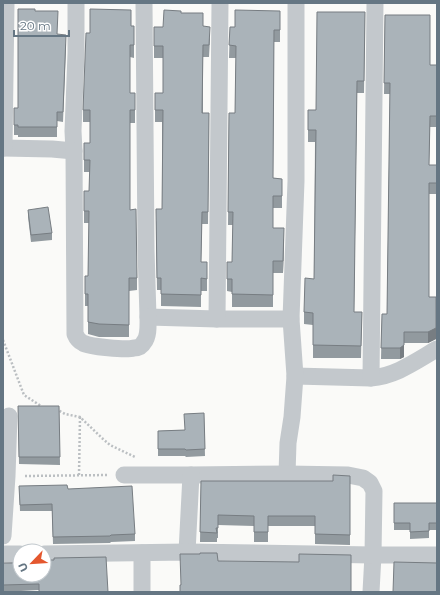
<svg xmlns="http://www.w3.org/2000/svg" width="440" height="595" viewBox="0 0 440 595" font-family="Montserrat,sans-serif">
  <style>
    .lines { fill: none; stroke-linecap: round; stroke-linejoin: round }
    .path { stroke: #bbbfc2; stroke-width: 2.5; stroke-dasharray: 2 2; stroke-linecap: butt }
    .street { stroke: #c3c8cc; stroke-width: 17 }
    .wall { fill: #929a9f }
    .shaded-wall { fill: #777d82 }
    .building { fill: #aab3b9; stroke: #777d82 }
  </style>
  <rect width="100%" height="100%" fill="#fafaf8"/>
  <g class="lines">
    <!-- path -->
    <g class="path">
      <path d="M 3,340 L 24,395 L 41,406"/>
      <path d="M 56,409 L 65,414 L 80,417 L 103,439 L 110,445 L 135,457"/>
      <path d="M 79,475 L 80,417"/>
      <path d="M 25,476 L 108,475"/>
    </g>
    <!-- street -->
    <g class="street">
      <path d="M 144,3 L 146,249 L 148,317 L 217,319 L 291,319"/>
      <path d="M 3,148 L 52,149 L 74,151 L 73,131 L 76,53 L 76,3"/>
      <path d="M 4,148 L 6,3"/>
      <path d="M 74,151 L 75,334 C 77,339 79,341 83,343 C 90,347 126,350 134,348 C 138,348 142,346 144,342 C 149,336 148,325 148,317"/>
      <path d="M 217,319 L 220,3"/>
      <path d="M 295,376 L 371,378 C 396,376 416,361 437,349"/>
      <path d="M 371,378 L 375,3"/>
      <path d="M 287,474 L 288,443 L 292,417 L 295,376 L 291,319 L 296,181 L 296,3"/>
      <path d="M 124,475 L 191,475 L 287,474 L 348,475 L 363,478 L 370,483 L 374,491 L 373,555 L 371,592"/>
      <path d="M 3,536 L 7,476 L 9,416"/>
      <path d="M 187,552 L 191,475"/>
      <path d="M 3,554 L 20,554"/>
      <path d="M 44,554 L 187,552 L 373,555 L 437,555"/>
      <path d="M 142,592 L 142,553"/>
    </g>
  </g>
  <!-- wall -->
  <g class="wall">
    <path d="M 35,11 L 57,34 L 66,45 L 63,122 L 57,121 L 57,137 L 18,137 L 18,135 L 14,135 L 14,108 L 18,108 Z"/>
    <path d="M 280,11 L 280,42 L 274,42 L 273,178 L 282,179 L 282,208 L 273,208 L 273,228 L 284,240 L 283,273 L 273,273 L 273,307 L 232,307 L 232,292 L 227,291 L 227,279 L 232,262 L 233,225 L 228,225 L 229,113 L 235,113 L 236,58 L 229,58 L 230,27 L 235,27 Z"/>
    <path d="M 365,12 L 364,93 L 357,93 L 354,312 L 362,312 L 361,358 L 313,358 L 313,325 L 304,324 L 304,312 L 314,279 L 315,142 L 308,142 L 308,110 L 316,110 Z"/>
    <path d="M 181,13 L 203,26 L 210,39 L 209,57 L 203,57 L 203,113 L 209,113 L 208,224 L 202,224 L 201,262 L 207,262 L 207,291 L 201,291 L 201,307 L 161,306 L 161,290 L 157,290 L 156,222 L 162,209 L 162,122 L 155,122 L 155,93 L 163,93 L 163,58 L 154,58 L 154,27 L 163,27 Z"/>
    <path d="M 385,15 L 430,65 L 437,65 L 437,127 L 430,127 L 429,165 L 437,165 L 437,194 L 429,194 L 429,297 L 436,339 L 428,343 L 404,343 L 404,357 L 400,359 L 381,359 L 382,314 L 387,314 L 390,94 L 384,94 Z"/>
    <path d="M 131,26 L 134,26 L 134,58 L 130,57 L 130,93 L 135,93 L 135,123 L 130,123 L 130,210 L 137,278 L 137,290 L 129,291 L 129,337 L 99,337 L 88,334 L 88,306 L 85,306 L 85,276 L 88,276 L 89,223 L 84,223 L 84,191 L 89,191 L 90,172 L 84,172 L 84,143 L 90,143 L 90,122 L 83,122 L 83,110 L 90,33 Z"/>
    <path d="M 28,210 L 52,233 L 52,240 L 31,242 L 28,217 Z"/>
    <path d="M 18,406 L 59,406 L 60,465 L 19,464 Z"/>
    <path d="M 204,413 L 205,456 L 186,457 L 185,456 L 158,456 L 158,431 L 185,430 Z"/>
    <path d="M 350,476 L 350,545 L 315,544 L 315,526 L 268,526 L 268,542 L 254,542 L 254,526 L 218,525 L 218,538 L 217,538 L 217,542 L 200,542 L 201,481 L 333,481 Z"/>
    <path d="M 19,486 L 68,489 L 135,534 L 135,541 L 111,542 L 110,543 L 53,544 L 52,511 L 20,511 Z"/>
    <path d="M 394,503 L 437,503 L 437,530 L 429,530 L 429,538 L 410,539 L 410,530 L 394,530 Z"/>
    <path d="M 106,557 L 39,590 L 3,592 L 3,563 Z"/>
  </g>
  <!-- shaded-wall -->
  <g class="shaded-wall">
    <path d="M 284,228 L 284,240 L 283,273 L 283,261 Z"/>
    <path d="M 436,297 L 436,339 L 428,343 L 428,332 Z"/>
    <path d="M 404,343 L 404,357 L 400,359 L 400,348 Z"/>
  </g>
  <!-- building -->
  <g class="building">
    <path d="M 18,9 L 35,9 L 35,11 L 58,11 L 57,34 L 66,35 L 63,112 L 57,112 L 57,127 L 18,127 L 18,125 L 14,125 L 14,108 L 18,108 Z"/>
    <path d="M 90,9 L 131,10 L 131,26 L 134,26 L 134,45 L 130,45 L 130,93 L 135,93 L 135,110 L 130,110 L 130,210 L 136,209 L 137,278 L 129,278 L 129,325 L 99,324 L 88,322 L 88,294 L 85,294 L 85,276 L 88,276 L 89,211 L 84,211 L 84,191 L 89,191 L 90,160 L 84,160 L 84,143 L 90,143 L 90,110 L 83,110 L 86,33 L 90,33 Z"/>
    <path d="M 164,10 L 181,11 L 181,13 L 203,13 L 203,26 L 210,27 L 209,45 L 203,45 L 202,113 L 209,113 L 208,212 L 202,212 L 201,262 L 207,262 L 207,279 L 201,278 L 201,295 L 161,294 L 161,278 L 157,278 L 156,209 L 162,209 L 163,110 L 155,110 L 155,93 L 163,93 L 163,46 L 154,46 L 154,27 L 163,27 Z"/>
    <path d="M 235,10 L 280,11 L 280,30 L 274,30 L 273,178 L 282,179 L 282,196 L 273,196 L 273,228 L 284,228 L 283,261 L 273,261 L 273,295 L 232,294 L 232,279 L 227,279 L 227,262 L 232,262 L 233,212 L 228,212 L 229,113 L 235,113 L 236,46 L 229,45 L 230,27 L 235,27 Z"/>
    <path d="M 317,12 L 365,12 L 364,81 L 357,81 L 354,312 L 362,312 L 361,346 L 313,345 L 313,313 L 304,312 L 305,278 L 314,279 L 316,130 L 308,130 L 308,110 L 316,110 Z"/>
    <path d="M 385,15 L 430,15 L 430,65 L 437,65 L 437,116 L 430,116 L 429,165 L 437,165 L 437,183 L 429,183 L 429,297 L 436,297 L 436,328 L 428,332 L 404,332 L 404,345 L 400,348 L 381,348 L 382,314 L 387,314 L 390,83 L 384,83 Z"/>
    <path d="M 48,207 L 52,233 L 31,235 L 28,210 Z"/>
    <path d="M 18,406 L 59,406 L 60,457 L 19,457 Z"/>
    <path d="M 204,413 L 205,449 L 186,450 L 185,449 L 158,449 L 158,431 L 185,430 L 184,414 Z"/>
    <path d="M 333,475 L 350,476 L 350,535 L 315,534 L 315,516 L 268,516 L 268,532 L 254,532 L 254,516 L 218,515 L 218,528 L 216,528 L 217,533 L 200,532 L 201,481 L 333,481 Z"/>
    <path d="M 67,485 L 68,489 L 132,486 L 135,534 L 111,535 L 110,536 L 53,537 L 52,504 L 20,505 L 19,486 Z"/>
    <path d="M 394,503 L 437,503 L 437,523 L 429,523 L 429,531 L 410,532 L 410,523 L 394,523 Z"/>
    <path d="M 200,553 L 217,553 L 218,561 L 299,562 L 299,554 L 351,555 L 351,592 L 180,592 L 180,585 L 181,585 L 180,554 L 200,554 Z"/>
    <path d="M 106,557 L 108,592 L 39,592 L 39,584 L 3,585 L 3,563 L 16,563 L 16,561 L 20,561 L 20,575 L 44,575 L 44,560 L 54,560 L 54,558 Z"/>
    <path d="M 394,562 L 437,563 L 437,592 L 393,592 Z"/>
  </g>
  <!-- border -->
  <rect width="440" height="595" fill="none" stroke="#657683" stroke-width="8"/>
  <!-- north arrow -->
  <g transform="translate(32 563) rotate(245)"><circle r="19" fill="#ffffff" stroke="#c1c8cd"/>
  <path d="M0-3L7 15L0 10L-7 15Z" fill="#e4572e"/>
  <text y="-6" font-size="11" font-weight="bold" text-anchor="middle" fill="#657683">U</text>
  </g>
  <!-- scale -->
  <path d="M14 30v6h55v-6" fill="none" stroke="#657683" stroke-width="2"/>
  <text x="20" y="30" font-size="12" fill="#657683" stroke="#ffffff" stroke-width="3" paint-order="stroke">20 m</text>
</svg>
